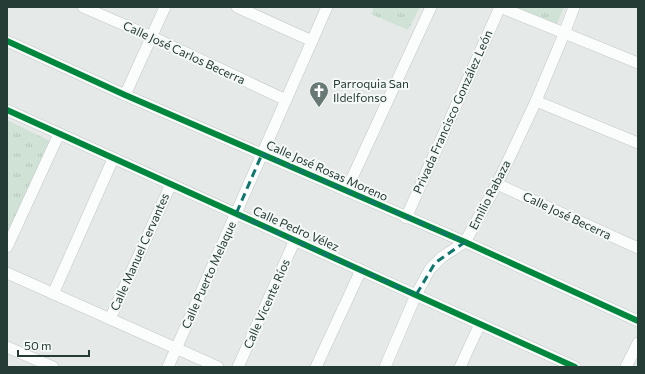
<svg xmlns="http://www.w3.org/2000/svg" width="645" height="374" viewBox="0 0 645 374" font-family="Commissioner,sans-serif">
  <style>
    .park { fill: url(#park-tufts) }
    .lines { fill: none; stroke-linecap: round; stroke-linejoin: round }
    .minor-casing { stroke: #c2c7c5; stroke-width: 12 }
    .minor { stroke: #fbfcfc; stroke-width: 11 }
    .cycleway-casing { stroke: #f4f8f6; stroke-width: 8 }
    .cycleway { stroke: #00873e; stroke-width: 6 }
    .marked { fill: none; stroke: #0f766e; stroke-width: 3; stroke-dasharray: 8 5; stroke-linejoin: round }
    .labels { text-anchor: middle; stroke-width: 4; stroke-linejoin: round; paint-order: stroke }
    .street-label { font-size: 12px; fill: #253b36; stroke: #f4f8f6 }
    .poi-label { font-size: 12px; fill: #253b36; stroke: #f4f8f6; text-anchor: start }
  </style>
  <defs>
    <pattern id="park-tufts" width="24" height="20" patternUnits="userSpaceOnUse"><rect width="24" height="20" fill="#d0e2d6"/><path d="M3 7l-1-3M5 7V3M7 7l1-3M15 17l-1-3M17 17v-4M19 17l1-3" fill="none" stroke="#b2c3b8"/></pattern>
  </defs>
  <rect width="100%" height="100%" fill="#e5eae8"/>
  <!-- park -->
  <g class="park">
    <path d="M 374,7 L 420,7 L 408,30 L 371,14 Z"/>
    <path d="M 515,7 L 564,7 L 556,26 Z"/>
    <path d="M 7,120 L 50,141 L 7,236 Z"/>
  </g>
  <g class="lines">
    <defs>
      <g id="minor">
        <path d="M 83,7 L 152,37 L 286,100"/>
        <path d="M 237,7 L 312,41"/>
        <path d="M 500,7 L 638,63"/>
        <path d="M 7,41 L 125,95 L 465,242 L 638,321"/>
        <path d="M 125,95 L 165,7"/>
        <path d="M 536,101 L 638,143"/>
        <path d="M 7,110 L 575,367"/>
        <path d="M 497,184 L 638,248"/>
        <path d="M 346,191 L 431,7"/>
        <path d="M 406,218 L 500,7"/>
        <path d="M 7,247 L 59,134"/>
        <path d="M 7,273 L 218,367"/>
        <path d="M 53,294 L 113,159"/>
        <path d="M 110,319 L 171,184"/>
        <path d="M 7,347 L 53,367"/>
        <path d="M 168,367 L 327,7"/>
        <path d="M 238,367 L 295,240"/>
        <path d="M 316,367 L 361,270"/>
        <path d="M 385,367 L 416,295 L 430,269 L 442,257 L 465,242 L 497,184 L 536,101 L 564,34 L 574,7"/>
        <path d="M 460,367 L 480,324"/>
        <path d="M 626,367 L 638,343"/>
      </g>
    </defs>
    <!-- minor casing -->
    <use href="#minor" class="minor-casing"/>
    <!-- minor -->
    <use href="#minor" class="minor"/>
    <defs>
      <g id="cycleway">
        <path d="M 7,41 L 125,95 L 465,242 L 638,321"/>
        <path d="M 7,110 L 575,367"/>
      </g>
    </defs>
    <!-- cycleway casing -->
    <use href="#cycleway" class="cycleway-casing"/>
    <!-- cycleway -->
    <use href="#cycleway" class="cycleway"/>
  </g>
  <!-- marked area -->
  <path class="marked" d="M 262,154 L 465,242 L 435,263 L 416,295 L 236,214 Z"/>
  <!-- icons -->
  <defs>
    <symbol id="church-pin" viewBox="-11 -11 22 30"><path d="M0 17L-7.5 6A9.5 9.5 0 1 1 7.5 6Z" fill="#687874" stroke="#f4f8f6"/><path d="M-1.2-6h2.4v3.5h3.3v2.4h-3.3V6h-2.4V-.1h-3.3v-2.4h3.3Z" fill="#fff"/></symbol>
  </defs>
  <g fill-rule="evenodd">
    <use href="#church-pin" x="308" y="80" width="22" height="30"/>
  </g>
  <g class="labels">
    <!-- street labels -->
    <g class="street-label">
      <text transform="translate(184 53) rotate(25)" y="4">Calle José Carlos Becerra</text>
      <text transform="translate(453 112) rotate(-66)" y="4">Privada Francisco González León</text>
      <text transform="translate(327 171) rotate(24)" y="4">Calle José Rosas Moreno</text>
      <text transform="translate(490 195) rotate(-63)" y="4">Emilio Rabaza</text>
      <text transform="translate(567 216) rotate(25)" y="4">Calle José Becerra</text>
      <text transform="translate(296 229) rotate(24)" y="4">Calle Pedro Vélez</text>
      <text transform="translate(140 252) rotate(-66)" y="4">Calle Manuel Cervantes</text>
      <text transform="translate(209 275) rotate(-66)" y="4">Calle Puerto Melaque</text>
      <text transform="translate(267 304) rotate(-66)" y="4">Calle Vicente Ríos</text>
    </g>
    <!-- poi labels -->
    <g class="poi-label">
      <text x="333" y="88">Parroquia San<tspan x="333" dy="14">Ildelfonso</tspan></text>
    </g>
  </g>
  <!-- border -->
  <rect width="645" height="374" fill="none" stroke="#253b36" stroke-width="16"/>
  <!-- scale -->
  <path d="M18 350v6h71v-6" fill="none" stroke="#253b36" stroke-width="2"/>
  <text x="24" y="350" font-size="12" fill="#253b36" stroke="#f4f8f6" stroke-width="3" paint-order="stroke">50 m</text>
</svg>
